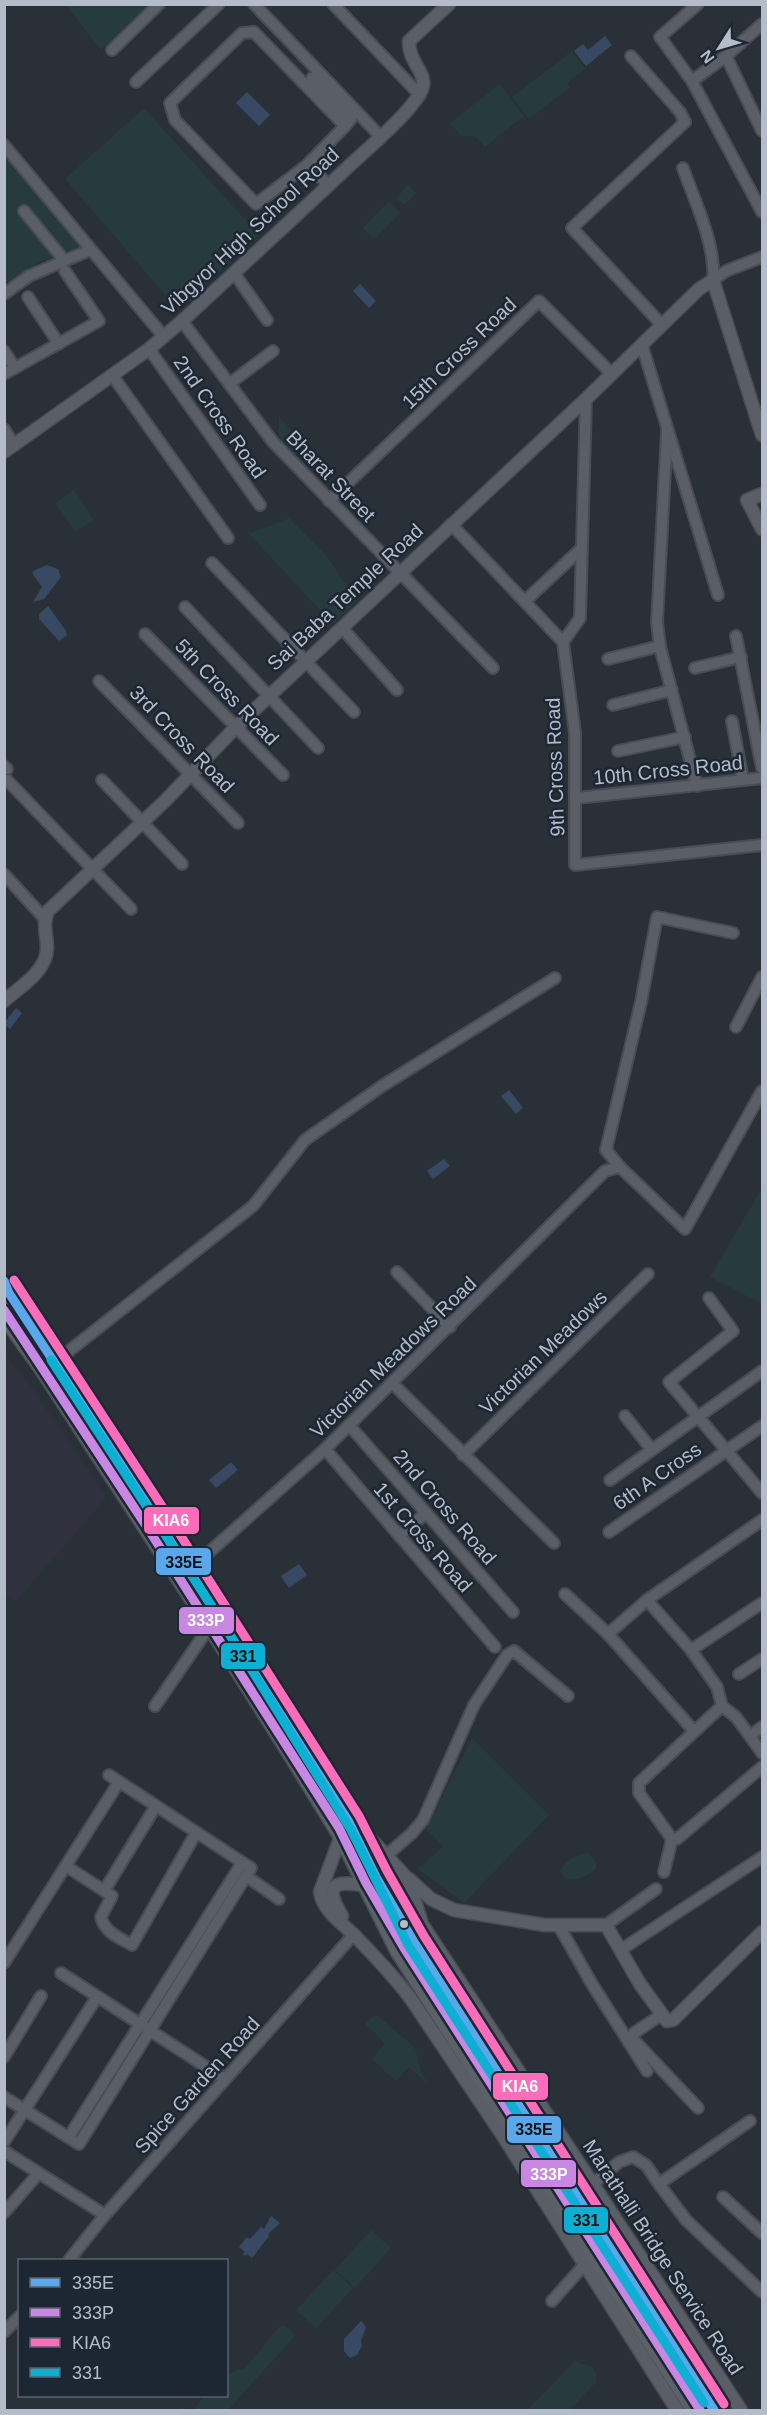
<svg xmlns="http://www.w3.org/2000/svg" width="767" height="2415" viewBox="0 0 767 2415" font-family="Helvetica,sans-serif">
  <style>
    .medical { fill: #31303e }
    .green { fill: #273a3e }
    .water { fill: #384963 }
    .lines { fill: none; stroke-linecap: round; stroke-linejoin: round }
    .minor-casing { stroke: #484c53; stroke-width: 14 }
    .tertiary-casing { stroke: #484c53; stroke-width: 15 }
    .primary-casing { stroke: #484c55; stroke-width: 18 }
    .minor { stroke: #5a5e66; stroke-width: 10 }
    .tertiary { stroke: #5a5e66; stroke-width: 12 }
    .primary { stroke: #5c6168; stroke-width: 15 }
    .bus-1-casing { stroke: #1d2633; stroke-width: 14 }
    .bus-2-casing { stroke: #1d2633; stroke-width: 14 }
    .bus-3-casing { stroke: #1d2633; stroke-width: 14 }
    .bus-4-casing { stroke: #1d2633; stroke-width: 14 }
    .bus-1 { stroke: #5aa8eb; stroke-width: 9 }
    .bus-2 { stroke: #c787e3; stroke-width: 9 }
    .bus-3 { stroke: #fb6dba; stroke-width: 9 }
    .bus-4 { stroke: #0dafd3; stroke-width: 9 }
    .bus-dot { fill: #b4bcc9; stroke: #1d2633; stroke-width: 2 }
    .labels { text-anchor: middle; stroke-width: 5; stroke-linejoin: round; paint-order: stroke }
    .street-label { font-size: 20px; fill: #b4bcc9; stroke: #1d2633 }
    .line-badge { stroke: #1d2633; stroke-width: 2 }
    .badge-label { font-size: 16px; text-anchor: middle; font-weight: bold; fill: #fff }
    .pale-badge-label { font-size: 16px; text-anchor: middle; font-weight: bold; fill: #111 }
  </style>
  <rect width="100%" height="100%" fill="#2a3038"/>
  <!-- medical -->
  <path class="medical" d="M 5,1356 L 29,1383 L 106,1498 L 16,1601 L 4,1593 Z"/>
  <!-- green -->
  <g class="green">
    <path d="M 66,5 L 149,5 L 101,50 Z"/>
    <path d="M 572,51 L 585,69 L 567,83 L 570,88 L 529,119 L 512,97 Z"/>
    <path d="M 500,84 L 524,116 L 485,147 L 476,137 L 461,135 L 450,123 Z"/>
    <path d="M 144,108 L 259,235 L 178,310 L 65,179 Z"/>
    <path d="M 4,151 L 84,247 L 41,261 L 5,283 Z"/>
    <path d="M 408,185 L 416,193 L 404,205 L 396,198 Z"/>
    <path d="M 389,202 L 400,213 L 374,239 L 363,228 Z"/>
    <path d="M 279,417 L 306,445 L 295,455 L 279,436 Z"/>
    <path d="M 74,490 L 94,520 L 75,532 L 55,503 Z"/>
    <path d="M 289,518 L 326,555 L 357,601 L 333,624 L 249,534 Z"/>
    <path d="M 762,1188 L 762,1304 L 710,1277 Z"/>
    <path d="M 472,1738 L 549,1815 L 464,1903 L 418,1869 L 443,1846 L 426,1829 Z"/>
    <path d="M 589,1853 L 596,1862 L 596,1868 C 588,1877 577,1881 565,1879 L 560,1871 C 566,1859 576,1855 589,1853 Z"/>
    <path d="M 377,2015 L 415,2048 L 421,2072 L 428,2084 L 409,2067 L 396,2081 L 372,2059 L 385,2043 L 365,2024 L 372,2017 Z"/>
    <path d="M 371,2230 L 391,2248 L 355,2288 L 335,2270 Z"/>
    <path d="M 333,2270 L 353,2288 L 316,2328 L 296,2310 Z"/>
    <path d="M 283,2325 L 291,2330 L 295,2336 L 228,2410 L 178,2410 L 182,2408 L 194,2410 L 204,2396 L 226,2396 L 227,2375 L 236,2370 L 245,2368 L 279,2327 Z"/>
    <path d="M 576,2360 L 578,2363 L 591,2366 L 596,2373 L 596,2382 L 570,2410 L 527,2410 Z"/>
  </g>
  <!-- water -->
  <g class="water">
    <path d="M 605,36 L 612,45 L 586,66 L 574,51 L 583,44 L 588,50 Z"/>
    <path d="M 247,92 L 270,115 L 259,126 L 236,103 Z"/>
    <path d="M 360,284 L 376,301 L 369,308 L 353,291 Z"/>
    <path d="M 47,565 L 58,569 L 61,577 L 44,599 L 33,602 L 42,587 L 32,573 L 35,570 Z"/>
    <path d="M 48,606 L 66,631 L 67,635 L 59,641 L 39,619 L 39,614 Z"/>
    <path d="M 16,1008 L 22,1013 L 10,1029 L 5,1025 L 5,1022 Z"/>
    <path d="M 509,1090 L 523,1108 L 516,1114 L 501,1096 Z"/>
    <path d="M 444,1159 L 450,1166 L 433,1179 L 427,1171 Z"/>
    <path d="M 231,1462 L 238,1470 L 216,1488 L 209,1480 Z"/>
    <path d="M 299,1564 L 307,1575 L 289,1588 L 281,1576 Z"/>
    <path d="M 271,2216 L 280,2223 L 268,2234 L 269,2236 L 252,2258 L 247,2254 L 245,2256 L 243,2254 L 245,2252 L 239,2247 L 247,2237 L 250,2239 L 261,2227 L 264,2229 Z"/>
    <path d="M 361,2321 L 366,2327 L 361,2341 L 362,2346 L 357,2355 L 350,2358 L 344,2351 L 344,2339 Z"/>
  </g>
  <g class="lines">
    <defs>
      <g id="minor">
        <path d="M 254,4 L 380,136"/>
        <path d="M 333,4 L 420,95"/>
        <path d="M 698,4 L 660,37 L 692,81 L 762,212"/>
        <path d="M 112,50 L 159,4"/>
        <path d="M 631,56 L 680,112 L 685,122 L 572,228 L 662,325"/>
        <path d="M 726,56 L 762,131"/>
        <path d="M 312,78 L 351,119 L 345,126"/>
        <path d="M 692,81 L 726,56 L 762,24"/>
        <path d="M 136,82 L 219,4"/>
        <path d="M 4,145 L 164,337"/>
        <path d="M 307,165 L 345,126 L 254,32 L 242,33 L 170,103 L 175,120 L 256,204 L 307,165 L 329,185"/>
        <path d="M 683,168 C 695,202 716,245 713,280"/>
        <path d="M 24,211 L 64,260"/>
        <path d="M 234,273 L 267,320"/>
        <path d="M 713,280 L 726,271 L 762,257"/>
        <path d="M 4,294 L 29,276 L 90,250"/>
        <path d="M 28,297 L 59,344"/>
        <path d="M 182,321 L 273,442 L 493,668"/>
        <path d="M 642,345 L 718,595"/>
        <path d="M 149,349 L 260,505"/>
        <path d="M 4,351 L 15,368"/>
        <path d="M 4,374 L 99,321 L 65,271"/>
        <path d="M 112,375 L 228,538"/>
        <path d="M 229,384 L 273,351"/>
        <path d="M 4,429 L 14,445"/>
        <path d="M 667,431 L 657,622 L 660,647 L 697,786"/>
        <path d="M 329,501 L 539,301 L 612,374"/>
        <path d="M 451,524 L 563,642 L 575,733 L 575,865 L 762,845"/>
        <path d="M 212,563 L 354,712"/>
        <path d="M 525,601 L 582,548"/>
        <path d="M 185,607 L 318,748"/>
        <path d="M 342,628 L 397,690"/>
        <path d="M 145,634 L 283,775"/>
        <path d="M 736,636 L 762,768"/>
        <path d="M 563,642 L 580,618 L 586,399"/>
        <path d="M 608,659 L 660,646"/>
        <path d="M 695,668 L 741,657"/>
        <path d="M 99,681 L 238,823"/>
        <path d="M 613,705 L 672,690"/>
        <path d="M 732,721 L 743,780"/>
        <path d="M 618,751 L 685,737"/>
        <path d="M 4,766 L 7,769"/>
        <path d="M 7,780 L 131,909"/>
        <path d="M 102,780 L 182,864"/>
        <path d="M 577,798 L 762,778"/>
        <path d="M 4,874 L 44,918"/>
        <path d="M 733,933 L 657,917 L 641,1002 L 606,1150 L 620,1167 L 685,1229 L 762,1091"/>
        <path d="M 736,1027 L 762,977"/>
        <path d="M 397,1272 L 450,1327"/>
        <path d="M 709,1298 L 733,1331 L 669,1382 L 762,1493"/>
        <path d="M 55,1362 L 253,1206 L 305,1140 L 382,1086 L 555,978"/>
        <path d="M 392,1383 L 554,1543"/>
        <path d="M 625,1416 L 652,1450"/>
        <path d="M 349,1425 L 513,1612"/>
        <path d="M 325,1449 L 495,1647"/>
        <path d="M 463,1455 L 648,1274"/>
        <path d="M 610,1480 L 762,1371"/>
        <path d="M 609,1532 L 762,1426"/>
        <path d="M 399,1536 L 426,1513"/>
        <path d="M 188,1571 L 325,1449 L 605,1171 L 620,1167"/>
        <path d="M 565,1594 L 608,1634"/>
        <path d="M 647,1600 L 691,1650 L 762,1603"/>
        <path d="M 691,1650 L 717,1687 L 722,1706 L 736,1717 L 762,1753"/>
        <path d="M 739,1674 L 762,1659"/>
        <path d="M 155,1706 L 210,1626"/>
        <path d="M 722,1706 L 639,1783 L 639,1793 L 672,1839 L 677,1839 L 762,1767"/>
        <path d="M 694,1731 L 608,1634 L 647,1600 L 762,1520"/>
        <path d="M 750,1736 L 762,1727"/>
        <path d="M 387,1855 L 412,1833 L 423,1820 L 474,1705 L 507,1655 L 514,1651 L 568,1696"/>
        <path d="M 66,1866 L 112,1896 L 101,1917 C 104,1932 120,1938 132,1945 L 196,1833"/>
        <path d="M 664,1872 L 672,1839"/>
        <path d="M 246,1876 L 279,1899"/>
        <path d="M 104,1891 L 156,1806"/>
        <path d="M 606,1925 L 656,1889"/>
        <path d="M 559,1926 L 592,1984 L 647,2071"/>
        <path d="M 622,1949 L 762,1857"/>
        <path d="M 4,1963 L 119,1782"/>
        <path d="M 61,1973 L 225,2079"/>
        <path d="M 661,2015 L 634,2033 L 632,2038 L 698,2108"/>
        <path d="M 4,2057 L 41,1996"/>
        <path d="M 4,2097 L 79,2144 L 251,1868 L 109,1775"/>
        <path d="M 750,2121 L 659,2184 L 686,2220 L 762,2292"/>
        <path d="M 69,2137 L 242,1863"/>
        <path d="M 4,2142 L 97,1997"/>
        <path d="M 4,2151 L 105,2215"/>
        <path d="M 592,2185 L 619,2162 L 633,2157 L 646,2165 L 659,2184"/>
        <path d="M 723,2197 L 762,2233"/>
        <path d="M 4,2213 L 38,2174"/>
        <path d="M 69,2260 L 105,2215 L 354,1934"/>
        <path d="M 552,2301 L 585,2264"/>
        <path d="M 4,2332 L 20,2316"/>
      </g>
      <g id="tertiary">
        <path d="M 4,452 L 149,349 L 182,321 C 238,269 294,218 349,166 C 366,150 418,107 423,86 C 426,72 408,61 409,41 L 449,4"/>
        <path d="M 762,494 L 747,500 L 762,529"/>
        <path d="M 4,1001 C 20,987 47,971 47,948 C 47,935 42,923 48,911 L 166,800 L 235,728 L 586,399 L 699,289 L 713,280 L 762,435"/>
        <path d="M 350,1823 L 369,1837 L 408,1879 L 422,1924 L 741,2410"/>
        <path d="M 341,1836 L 320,1892 C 323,1912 345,1925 358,1939 C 377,1959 397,1979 413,2002 L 501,2133 L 677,2410"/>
        <path d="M 409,1879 L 431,1899 L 454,1910 L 544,1925 L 606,1925 L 640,1984 L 667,2021 L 673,2020 L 762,1932"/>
        <path d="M 393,1901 L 390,1890 L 392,1882 L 399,1878 L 408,1879"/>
        <path d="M 342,1916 C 322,1883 336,1880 367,1886"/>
      </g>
      <g id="primary">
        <path d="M 4,1287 L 155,1517 L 349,1822 L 376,1877 L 414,1942 L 714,2410"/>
        <path d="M 4,1316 L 41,1367 L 210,1626 L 290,1753 L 341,1836 L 398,1951 L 694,2410"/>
      </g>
    </defs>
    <!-- minor casing -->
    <use href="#minor" class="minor-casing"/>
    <!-- tertiary casing -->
    <use href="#tertiary" class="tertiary-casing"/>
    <!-- primary casing -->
    <use href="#primary" class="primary-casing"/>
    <!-- minor -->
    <use href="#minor" class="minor"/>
    <!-- tertiary -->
    <use href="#tertiary" class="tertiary"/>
    <!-- primary -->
    <use href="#primary" class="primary"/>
    <defs>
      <path id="bus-1" d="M 4,1281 L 9,1293 L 155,1517 L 349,1822 L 376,1877 L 414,1942 L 714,2410"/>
      <path id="bus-2" d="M 4,1310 L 145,1524 L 339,1828 L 366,1883 L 404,1948 L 700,2410"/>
      <path id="bus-3" d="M 14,1280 L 165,1511 L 359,1816 L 387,1871 L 424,1936 L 724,2404"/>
      <path id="bus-4" d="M 51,1360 L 220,1619 L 351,1830 L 408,1945 L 704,2403"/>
    </defs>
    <!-- bus-1 casing -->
    <use href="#bus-1" class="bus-1-casing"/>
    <!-- bus-2 casing -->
    <use href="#bus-2" class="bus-2-casing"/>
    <!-- bus-3 casing -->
    <use href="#bus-3" class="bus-3-casing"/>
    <!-- bus-4 casing -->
    <use href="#bus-4" class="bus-4-casing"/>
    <!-- bus-1 -->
    <use href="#bus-1" class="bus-1"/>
    <!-- bus-2 -->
    <use href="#bus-2" class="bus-2"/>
    <!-- bus-3 -->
    <use href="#bus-3" class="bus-3"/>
    <!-- bus-4 -->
    <use href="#bus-4" class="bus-4"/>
  </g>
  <!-- markers -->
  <circle class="bus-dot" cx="404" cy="1924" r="5"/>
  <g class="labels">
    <!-- street labels -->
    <g class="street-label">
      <text transform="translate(250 231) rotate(-43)" y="7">Vibgyor High School Road</text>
      <text transform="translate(459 353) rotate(-44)" y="7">15th Cross Road</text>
      <text transform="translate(220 417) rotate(55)" y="7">2nd Cross Road</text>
      <text transform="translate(331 476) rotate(46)" y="7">Bharat Street</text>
      <text transform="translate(345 597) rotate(-43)" y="7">Sai Baba Temple Road</text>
      <text transform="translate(227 692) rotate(46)" y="7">5th Cross Road</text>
      <text transform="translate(182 739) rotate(46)" y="7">3rd Cross Road</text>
      <text transform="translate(555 767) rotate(-92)" y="7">9th Cross Road</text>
      <text transform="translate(668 770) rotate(-6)" y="7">10th Cross Road</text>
      <text transform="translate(543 1352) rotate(-44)" y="7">Victorian Meadows</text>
      <text transform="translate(393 1357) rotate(-44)" y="7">Victorian Meadows Road</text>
      <text transform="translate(657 1476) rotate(-35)" y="7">6th A Cross</text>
      <text transform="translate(445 1507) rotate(49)" y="7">2nd Cross Road</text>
      <text transform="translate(423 1537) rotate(49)" y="7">1st Cross Road</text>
      <text transform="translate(197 2085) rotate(-48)" y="7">Spice Garden Road</text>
      <text transform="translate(663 2257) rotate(57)" y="7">Marathalli Bridge Service Road</text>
    </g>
  </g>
  <g class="line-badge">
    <rect x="143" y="1506" width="57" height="29" rx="6" fill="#fb6dba"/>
    <rect x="155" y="1547" width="57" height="29" rx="6" fill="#5aa8eb"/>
    <rect x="178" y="1606" width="57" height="29" rx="6" fill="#c787e3"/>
    <rect x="220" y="1642" width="46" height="28" rx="6" fill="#0dafd3"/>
    <rect x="492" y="2072" width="57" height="29" rx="6" fill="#fb6dba"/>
    <rect x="506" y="2115" width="56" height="29" rx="6" fill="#5aa8eb"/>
    <rect x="520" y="2159" width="57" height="29" rx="6" fill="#c787e3"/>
    <rect x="563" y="2206" width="46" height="28" rx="6" fill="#0dafd3"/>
  </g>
  <g class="badge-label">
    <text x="171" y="1526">KIA6</text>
    <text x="206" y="1626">333P</text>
    <text x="520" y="2092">KIA6</text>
    <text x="549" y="2180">333P</text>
  </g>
  <g class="pale-badge-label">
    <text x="184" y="1568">335E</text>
    <text x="243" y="1662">331</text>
    <text x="534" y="2135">335E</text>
    <text x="586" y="2226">331</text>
  </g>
  <!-- border -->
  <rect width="767" height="2415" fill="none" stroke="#b4bcc9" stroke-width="12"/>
  <!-- legend -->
  <rect x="18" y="2259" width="210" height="138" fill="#1d2633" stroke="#59626f" stroke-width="1.5"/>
  <rect x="30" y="2278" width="30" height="9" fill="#5aa8eb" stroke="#59626f" stroke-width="1.5"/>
  <text x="72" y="2289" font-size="18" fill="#b4bcc9">335E</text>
  <rect x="30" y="2308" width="30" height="9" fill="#c787e3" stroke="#59626f" stroke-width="1.5"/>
  <text x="72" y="2319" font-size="18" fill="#b4bcc9">333P</text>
  <rect x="30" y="2338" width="30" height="9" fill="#fb6dba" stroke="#59626f" stroke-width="1.5"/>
  <text x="72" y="2349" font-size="18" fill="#b4bcc9">KIA6</text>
  <rect x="30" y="2368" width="30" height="9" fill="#0dafd3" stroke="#59626f" stroke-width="1.5"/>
  <text x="72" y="2379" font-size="18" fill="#b4bcc9">331</text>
  <!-- north arrow -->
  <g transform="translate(719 48) rotate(233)" stroke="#1d2633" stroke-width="4.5" paint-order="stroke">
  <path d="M0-4.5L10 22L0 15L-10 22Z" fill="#b4bcc9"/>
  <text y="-9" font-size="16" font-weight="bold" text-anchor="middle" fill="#b4bcc9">N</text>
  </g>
</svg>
